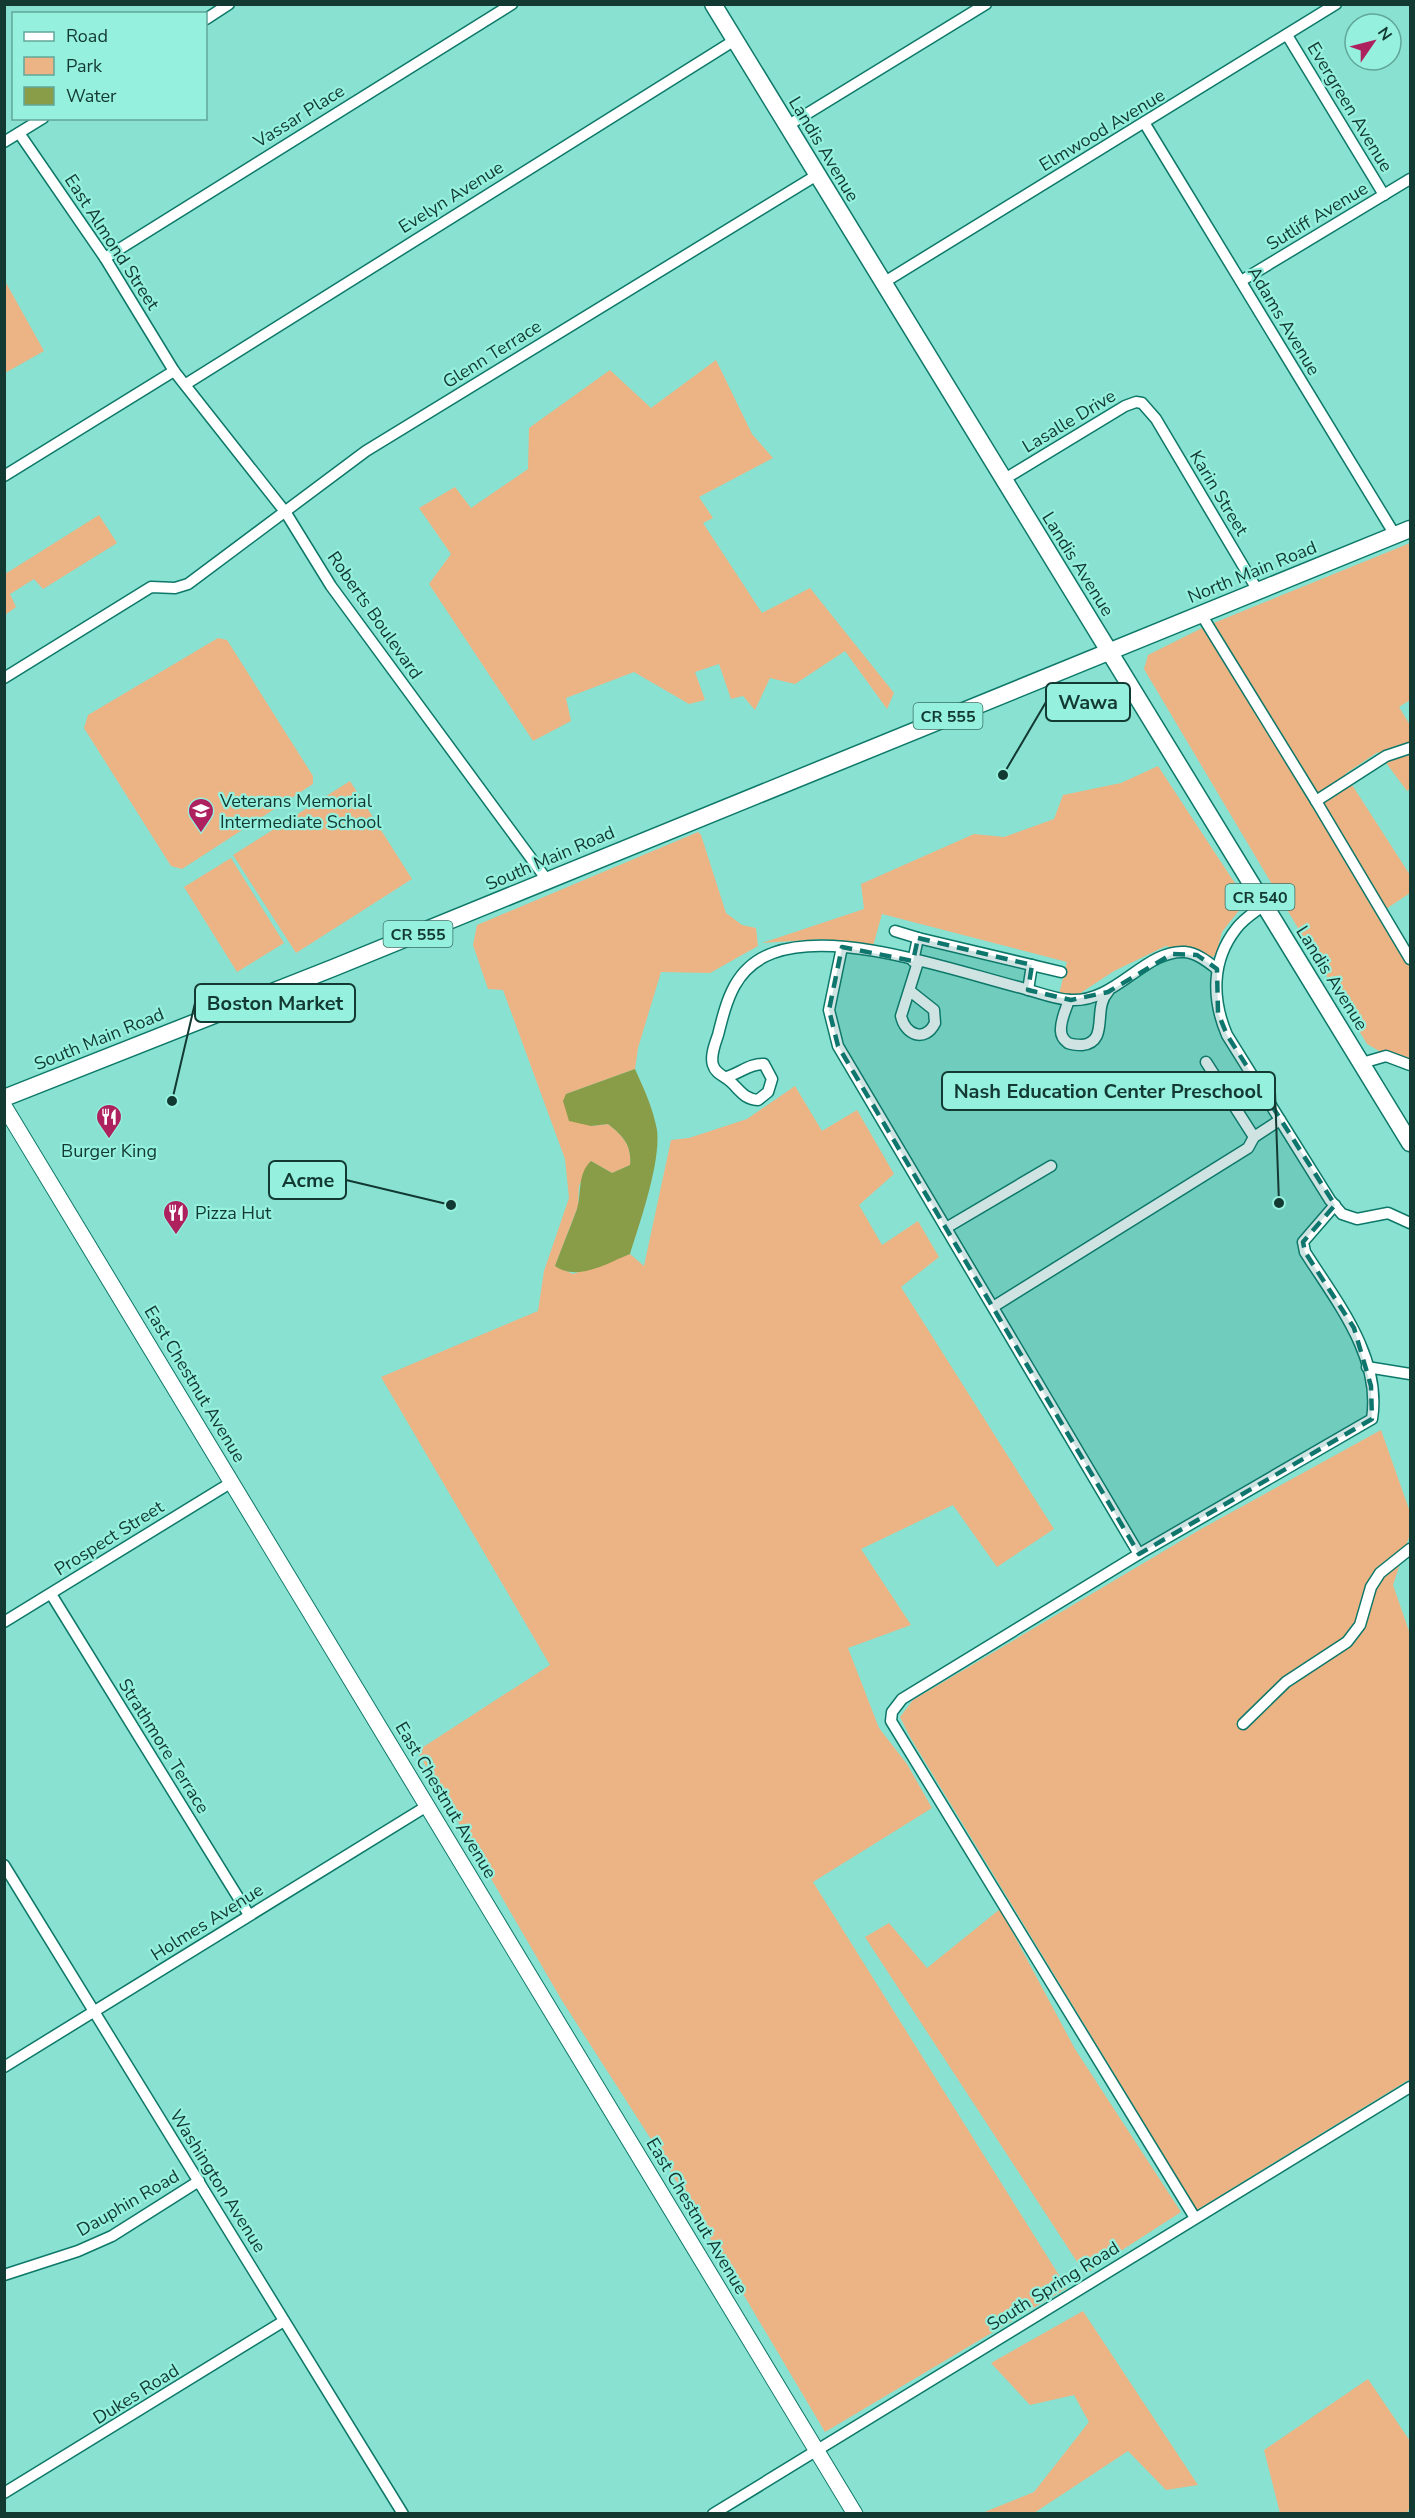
<svg xmlns="http://www.w3.org/2000/svg" width="1415" height="2518" viewBox="0 0 1415 2518" font-family="'Nunito Sans',sans-serif">
  <style>
    .green { fill: #ecb384 }
    .water { fill: #899c48 }
    .lines { fill: none; stroke-linecap: round; stroke-linejoin: round }
    .street-casing { stroke: #0d7869; stroke-width: 13 }
    .secondary-casing { stroke: #0d7869; stroke-width: 17 }
    .primary-casing { stroke: #0d7869; stroke-width: 19 }
    .street { stroke: #fff; stroke-width: 10 }
    .secondary { stroke: #fff; stroke-width: 15 }
    .primary { stroke: #fff; stroke-width: 16 }
    .marked { fill: #0f766e; fill-opacity: 0.2; stroke: #0f766e; stroke-width: 4.5; stroke-dasharray: 12 8; stroke-linejoin: round }
    .labels { text-anchor: middle; stroke-width: 4.5; stroke-linejoin: round; paint-order: stroke }
    .shield { fill: #96f0de; stroke: #3a7066; stroke-width: 1.5 }
    .shield-label { font-size: 16px; font-weight: bold; fill: #123932 }
    .street-label { font-size: 18px; fill: #123932; stroke: #96f0de }
    .poi-label { font-size: 18px; fill: #123932; stroke: #96f0de; text-anchor: start }
    .leader { fill: none; stroke: #123932; stroke-width: 2 }
    .callout-dot { fill: #123932; stroke: #96f0de; stroke-width: 2 }
    .callout { fill: #96f0de; stroke: #123932; stroke-width: 2 }
    .callout-label { font-size: 20px; text-anchor: middle; font-weight: bold; fill: #123932 }
  </style>
  <rect width="100%" height="100%" fill="#89e2d1"/>
  <!-- green -->
  <g class="green">
    <path d="M 5,281 L 44,351 L 5,373 L 4,373 Z"/>
    <path d="M 716,360 L 752,434 L 773,458 L 699,497 L 713,518 L 703,523 L 762,613 L 810,588 L 894,693 L 887,709 L 845,651 L 795,684 L 770,678 L 755,710 L 743,696 L 731,699 L 719,664 L 695,672 L 705,700 L 689,704 L 634,672 L 566,698 L 571,721 L 533,741 L 429,584 L 451,554 L 419,508 L 455,487 L 471,508 L 528,469 L 529,428 L 610,370 L 651,408 Z"/>
    <path d="M 99,515 L 117,543 L 43,589 L 34,579 L 10,594 L 16,607 L 5,615 L 5,574 Z"/>
    <path d="M 1410,543 L 1410,700 L 1399,707 L 1410,725 L 1410,789 L 1407,791 L 1378,752 L 1345,774 L 1410,875 L 1410,893 L 1377,915 L 1410,966 L 1410,1058 L 1379,1051 L 1367,1044 L 1144,669 L 1148,655 L 1204,627 Z"/>
    <path d="M 218,638 L 227,640 L 313,776 L 313,784 L 182,869 L 171,866 L 84,728 L 88,715 Z"/>
    <path d="M 1158,766 L 1242,894 L 1244,904 L 1222,932 L 1216,955 L 1210,958 L 1166,946 L 1114,971 L 1079,994 L 1059,994 L 1067,962 L 882,914 L 873,946 L 870,947 L 823,939 L 762,943 L 864,909 L 861,884 L 974,834 L 1004,837 L 1054,819 L 1063,795 L 1121,783 Z"/>
    <path d="M 350,781 L 412,879 L 296,953 L 233,855 Z"/>
    <path d="M 698,832 L 701,835 L 726,913 L 742,925 L 756,928 L 758,946 L 710,973 L 661,972 L 638,1048 L 635,1069 L 566,1094 L 591,1126 L 608,1124 C 623,1136 632,1145 630,1165 L 612,1173 L 591,1161 L 579,1186 L 578,1206 L 555,1266 L 573,1274 L 630,1254 L 644,1266 L 671,1140 L 689,1138 L 747,1119 L 795,1086 L 822,1131 L 857,1110 L 894,1174 L 859,1205 L 882,1245 L 918,1221 L 939,1257 L 901,1287 L 1054,1529 L 997,1567 L 953,1505 L 861,1549 L 911,1625 L 848,1648 L 879,1728 L 907,1764 L 932,1808 L 813,1882 L 1067,2288 L 825,2432 L 656,2147 L 561,1999 L 417,1751 L 550,1665 L 381,1377 L 538,1311 L 544,1271 L 569,1198 L 565,1159 L 503,990 L 488,989 L 473,945 L 477,925 Z"/>
    <path d="M 231,858 L 284,943 L 237,972 L 184,887 Z"/>
    <path d="M 1381,1430 L 1410,1512 L 1410,1534 L 1393,1585 L 1410,1634 L 1410,2079 L 1197,2210 L 910,1737 L 900,1717 L 913,1700 L 1201,1529 Z"/>
    <path d="M 1000,1909 L 1075,2049 L 1181,2212 L 1085,2274 L 865,1937 L 889,1923 L 927,1968 Z"/>
    <path d="M 1083,2311 L 1198,2485 L 1166,2490 L 1128,2451 L 1034,2513 L 982,2513 L 1034,2492 L 1089,2422 L 1074,2395 L 1030,2405 L 991,2363 Z"/>
    <path d="M 1368,2379 L 1410,2441 L 1410,2508 L 1406,2514 L 1280,2513 L 1264,2450 Z"/>
  </g>
  <!-- water -->
  <path class="water" d="M 635,1069 C 644,1089 653,1108 657,1130 C 661,1162 640,1222 630,1254 C 607,1263 578,1282 555,1266 C 562,1247 570,1228 577,1209 C 582,1193 577,1174 591,1161 L 612,1173 L 630,1165 C 632,1145 623,1136 608,1124 L 591,1126 L 569,1121 L 563,1101 L 566,1094 Z"/>
  <g class="lines">
    <defs>
      <g id="street">
        <path d="M 206,19 L 229,4"/>
        <path d="M 1287,35 L 1384,195"/>
        <path d="M 1145,124 L 1395,535"/>
        <path d="M 787,126 L 986,4"/>
        <path d="M 19,133 L 105,258 L 174,371 L 286,513 L 331,586 L 547,880"/>
        <path d="M 4,142 L 43,118"/>
        <path d="M 105,258 L 512,4"/>
        <path d="M 1241,281 L 1410,179"/>
        <path d="M 883,283 L 1336,4"/>
        <path d="M 186,384 L 735,40"/>
        <path d="M 4,476 L 174,371"/>
        <path d="M 1003,480 L 1125,406 L 1136,402 L 1142,403 L 1156,419 L 1258,591"/>
        <path d="M 1201,614 L 1316,801"/>
        <path d="M 4,678 L 151,587 L 175,588 L 188,584 L 366,451 L 817,175"/>
        <path d="M 1410,748 L 1386,756 L 1316,801 L 1410,959"/>
        <path d="M 1264,905 C 1255,912 1243,919 1236,929 C 1211,961 1212,1000 1227,1035 L 1330,1200 L 1342,1214 L 1357,1219 L 1388,1213 L 1410,1223"/>
        <path d="M 895,931 L 918,938 L 913,961"/>
        <path d="M 918,938 L 1061,972"/>
        <path d="M 842,947 L 829,1010 L 838,1046 L 1139,1554"/>
        <path d="M 1028,990 L 1032,965"/>
        <path d="M 910,991 L 934,1010 L 935,1023 C 925,1043 905,1035 901,1016 L 918,962"/>
        <path d="M 1069,1000 C 1066,1009 1060,1021 1061,1031 C 1061,1036 1064,1040 1068,1043 C 1073,1045 1077,1045 1082,1045 C 1110,1042 1092,1008 1108,992"/>
        <path d="M 1206,1062 L 1254,1137 L 1280,1120"/>
        <path d="M 1362,1063 L 1386,1056 L 1410,1065"/>
        <path d="M 726,1077 C 739,1074 750,1063 764,1064 L 772,1079 L 768,1092 L 758,1100 C 745,1099 741,1092 732,1083 C 726,1076 716,1075 713,1065 C 710,1056 715,1044 718,1035 C 727,999 735,967 773,953 C 839,929 955,971 1022,988 C 1037,992 1054,999 1070,1000 C 1116,1003 1145,949 1185,952 C 1197,953 1208,962 1217,969"/>
        <path d="M 946,1228 L 1051,1166"/>
        <path d="M 993,1307 L 1248,1148 L 1254,1137"/>
        <path d="M 1367,1367 L 1410,1374"/>
        <path d="M 51,1594 L 249,1915"/>
        <path d="M 4,1622 L 232,1482"/>
        <path d="M 1243,1724 L 1286,1682 L 1347,1642 L 1360,1625 L 1371,1587 L 1380,1573 L 1410,1549"/>
        <path d="M 4,1865 L 403,2514"/>
        <path d="M 4,2067 L 427,1806"/>
        <path d="M 1195,2218 L 891,1721 L 892,1712 L 902,1699 L 1139,1554 L 1372,1419 C 1382,1357 1336,1301 1305,1252 L 1303,1242 L 1335,1205"/>
        <path d="M 4,2275 L 78,2251 L 112,2236 L 199,2181"/>
        <path d="M 4,2493 L 284,2321"/>
        <path d="M 713,2514 L 1410,2087"/>
      </g>
      <path id="secondary" d="M 4,1106 L 855,2514"/>
      <g id="primary">
        <path d="M 713,4 L 1410,1143"/>
        <path d="M 4,1098 L 333,968 L 1410,529"/>
      </g>
    </defs>
    <!-- street casing -->
    <use href="#street" class="street-casing"/>
    <!-- secondary casing -->
    <use href="#secondary" class="secondary-casing"/>
    <!-- primary casing -->
    <use href="#primary" class="primary-casing"/>
    <!-- street -->
    <use href="#street" class="street"/>
    <!-- secondary -->
    <use href="#secondary" class="secondary"/>
    <!-- primary -->
    <use href="#primary" class="primary"/>
  </g>
  <!-- marked area -->
  <path class="marked" d="M 918,938 L 1032,965 L 1028,990 L 1071,1000 L 1108,992 L 1172,954 L 1197,955 L 1217,969 L 1218,1013 L 1227,1035 L 1335,1205 L 1303,1242 L 1305,1252 L 1354,1328 L 1371,1386 L 1372,1419 L 1139,1554 L 838,1046 L 829,1010 L 842,947 L 913,961 Z"/>
  <!-- icons -->
  <defs>
    <symbol id="school-pin" viewBox="-11 -11 22 30"><path d="M0 17L-7.5 6A9.5 9.5 0 1 1 7.5 6Z" fill="#ad215f" stroke="#96f0de"/><path d="M0-5L7-2L0 1L-7-2ZM-4 1L0 2.5L4 1V4Q0 6-4 4Z" fill="#fff"/></symbol>
    <symbol id="restaurant-pin" viewBox="-11 -11 22 30"><path d="M0 17L-7.5 6A9.5 9.5 0 1 1 7.5 6Z" fill="#ad215f" stroke="#96f0de"/><path d="M-5-6h1v4h1v-4h1v4h1v-4h1v5L-1.5 .5V6h-2V.5L-5-1ZM5-6V6H3V1.5H1.5Q1.5-4 5-6Z" fill="#fff"/></symbol>
  </defs>
  <g fill-rule="evenodd">
    <use href="#school-pin" x="186" y="796" width="30" height="40"/>
    <use href="#restaurant-pin" x="94" y="1102" width="30" height="40"/>
    <use href="#restaurant-pin" x="161" y="1198" width="30" height="40"/>
  </g>
  <g class="labels">
    <!-- shield labels -->
    <g class="shield">
      <rect x="913.5" y="703" width="69" height="26" rx="4.5"/>
      <rect x="1225.5" y="884" width="69" height="26" rx="4.5"/>
      <rect x="383.5" y="921" width="69" height="26" rx="4.5"/>
    </g>
    <g class="shield-label">
      <text x="948" y="722">CR 555</text>
      <text x="1260" y="903">CR 540</text>
      <text x="418" y="940">CR 555</text>
    </g>
    <!-- street labels -->
    <g class="street-label">
      <text transform="translate(1350 107) rotate(59)" y="6">Evergreen Avenue</text>
      <text transform="translate(299 116) rotate(-32)" y="6">Vassar Place</text>
      <text transform="translate(1102 130) rotate(-31)" y="6">Elmwood Avenue</text>
      <text transform="translate(824 149) rotate(59)" y="6">Landis Avenue</text>
      <text transform="translate(451 197) rotate(-32)" y="6">Evelyn Avenue</text>
      <text transform="translate(1317 216) rotate(-31)" y="6">Sutliff Avenue</text>
      <text transform="translate(112 242) rotate(57)" y="6">East Almond Street</text>
      <text transform="translate(1284 321) rotate(59)" y="6">Adams Avenue</text>
      <text transform="translate(492 354) rotate(-32)" y="6">Glenn Terrace</text>
      <text transform="translate(1069 421) rotate(-31)" y="6">Lasalle Drive</text>
      <text transform="translate(1219 493) rotate(59)" y="6">Karin Street</text>
      <text transform="translate(1078 564) rotate(58)" y="6">Landis Avenue</text>
      <text transform="translate(1252 572) rotate(-22)" y="6">North Main Road</text>
      <text transform="translate(375 615) rotate(55)" y="6">Roberts Boulevard</text>
      <text transform="translate(550 858) rotate(-23)" y="6">South Main Road</text>
      <text transform="translate(1332 978) rotate(58)" y="6">Landis Avenue</text>
      <text transform="translate(99 1039) rotate(-22)" y="6">South Main Road</text>
      <text transform="translate(195 1384) rotate(59)" y="6">East Chestnut Avenue</text>
      <text transform="translate(109 1538) rotate(-32)" y="6">Prospect Street</text>
      <text transform="translate(164 1746) rotate(58)" y="6">Strathmore Terrace</text>
      <text transform="translate(446 1800) rotate(59)" y="6">East Chestnut Avenue</text>
      <text transform="translate(207 1922) rotate(-32)" y="6">Holmes Avenue</text>
      <text transform="translate(218 2181) rotate(58)" y="6">Washington Avenue</text>
      <text transform="translate(128 2203) rotate(-30)" y="6">Dauphin Road</text>
      <text transform="translate(697 2216) rotate(59)" y="6">East Chestnut Avenue</text>
      <text transform="translate(1053 2286) rotate(-32)" y="6">South Spring Road</text>
      <text transform="translate(136 2394) rotate(-32)" y="6">Dukes Road</text>
    </g>
    <!-- poi labels -->
    <g class="poi-label">
      <text x="220" y="807">Veterans Memorial<tspan x="220" dy="21">Intermediate School</tspan></text>
      <text x="109" y="1157" text-anchor="middle">Burger King</text>
      <text x="195" y="1219">Pizza Hut</text>
    </g>
  </g>
  <!-- callouts -->
  <path class="leader" d="M1003 775L1046 702M172 1101L195 1003M1279 1203L1275 1091M451 1205L346 1180"/>
  <g class="callout-dot">
    <circle cx="1003" cy="775" r="6"/>
    <circle cx="172" cy="1101" r="6"/>
    <circle cx="1279" cy="1203" r="6"/>
    <circle cx="451" cy="1205" r="6"/>
  </g>
  <g class="callout">
    <rect x="1046" y="683" width="84" height="38" rx="6"/>
    <rect x="195" y="984" width="160" height="38" rx="6"/>
    <rect x="942" y="1072" width="333" height="38" rx="6"/>
    <rect x="269" y="1161" width="77" height="38" rx="6"/>
  </g>
  <g class="callout-label">
    <text x="1088" y="709">Wawa</text>
    <text x="275" y="1010">Boston Market</text>
    <text x="1108" y="1098">Nash Education Center Preschool</text>
    <text x="308" y="1187">Acme</text>
  </g>
  <!-- border -->
  <rect width="1415" height="2518" fill="none" stroke="#123932" stroke-width="12"/>
  <!-- legend -->
  <rect x="12" y="12" width="195" height="108" fill="#96f0de" stroke="#61a799" stroke-width="1.5"/>
  <rect x="24" y="32" width="30" height="9" fill="#ffffff" stroke="#61a799" stroke-width="1.5"/>
  <text x="66" y="42" font-size="18" fill="#123932">Road</text>
  <rect x="24" y="57" width="30" height="18" fill="#ecb384" stroke="#61a799" stroke-width="1.5"/>
  <text x="66" y="72" font-size="18" fill="#123932">Park</text>
  <rect x="24" y="87" width="30" height="18" fill="#899c48" stroke="#61a799" stroke-width="1.5"/>
  <text x="66" y="102" font-size="18" fill="#123932">Water</text>
  <!-- north arrow -->
  <g transform="translate(1373 42) rotate(55)"><circle r="28" fill="#96f0de" stroke="#61a799" stroke-width="1.5"/>
  <path d="M0-4.5L10 22L0 15L-10 22Z" fill="#ad215f"/>
  <text y="-9" font-size="16" font-weight="bold" text-anchor="middle" fill="#123932">N</text>
  </g>
</svg>
